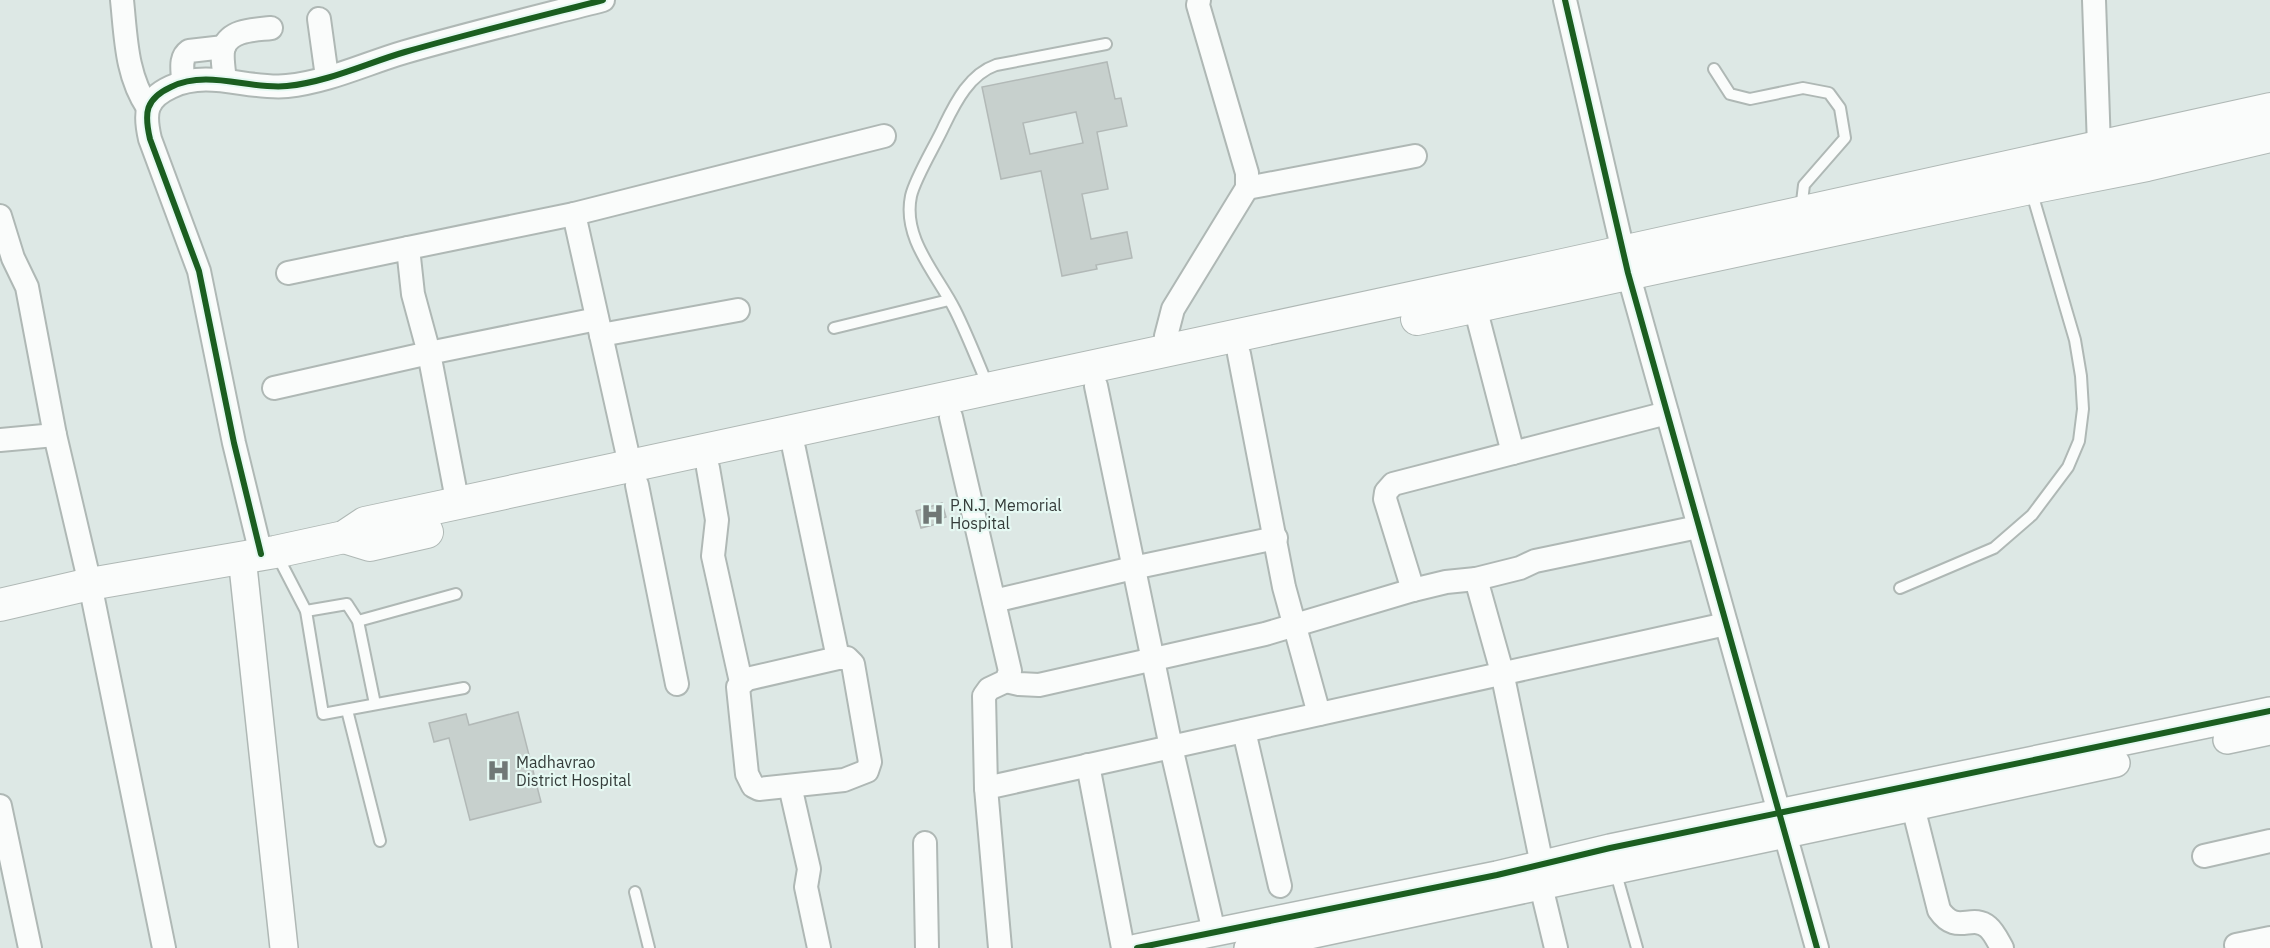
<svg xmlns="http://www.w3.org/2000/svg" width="2270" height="948" viewBox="0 0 2270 948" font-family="'IBM Plex Sans',sans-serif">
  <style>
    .building { fill: #c7d0cd; stroke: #b2b9b7; stroke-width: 1.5; fill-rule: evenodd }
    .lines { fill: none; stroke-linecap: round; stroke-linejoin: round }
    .service-casing { stroke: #afb8b5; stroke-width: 14 }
    .minor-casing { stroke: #afb8b5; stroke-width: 26 }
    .tertiary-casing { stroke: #afb8b5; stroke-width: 30 }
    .secondary-casing { stroke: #afb8b5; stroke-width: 34 }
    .service { stroke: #fafcfb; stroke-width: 10 }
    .minor { stroke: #fafcfb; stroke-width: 22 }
    .tertiary { stroke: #fafcfb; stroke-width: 27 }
    .secondary { stroke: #fafcfb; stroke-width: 32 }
    .cycleway-casing { stroke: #e6f9f3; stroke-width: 10 }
    .cycleway { stroke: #1b5e20; stroke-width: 6 }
    .labels { text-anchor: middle; stroke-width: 4.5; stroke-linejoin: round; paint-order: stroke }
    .poi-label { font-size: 16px; fill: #353c3a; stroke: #e6f9f3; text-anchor: start }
  </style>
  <rect width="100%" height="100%" fill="#dde8e5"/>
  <!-- building -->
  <g class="building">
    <path d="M 1107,62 L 1115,99 L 1121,98 L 1127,126 L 1097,132 L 1108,189 L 1082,194 L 1091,239 L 1127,232 L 1132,258 L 1096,265 L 1097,269 L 1062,276 L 1041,171 L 1001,179 L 982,87 ZM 1076,112 L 1083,143 L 1030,154 L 1023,123 Z"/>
    <path d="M 942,503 L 946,517 L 936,520 L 937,524 L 921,528 L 916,511 Z"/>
    <path d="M 518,712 L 541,802 L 470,820 L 449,738 L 434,742 L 429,723 L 466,714 L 469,725 Z"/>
  </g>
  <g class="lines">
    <defs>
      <g id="service">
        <path d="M 1714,69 L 1730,94 L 1750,99 L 1803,88 L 1829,93 L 1840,108 L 1845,138 L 1804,185 L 1801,210"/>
        <path d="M 834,328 L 949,300"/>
        <path d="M 988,386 C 977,360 967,334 955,310 C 937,274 902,239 911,196 C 915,178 936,144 944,126 C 956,101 970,74 996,65 L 1106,44"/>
        <path d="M 277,555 L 306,611 L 323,714 L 464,688"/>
        <path d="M 1900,588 L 1994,548 L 2032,515 L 2068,467 L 2079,441 L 2083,409 L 2081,376 L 2075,340 L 2031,190"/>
        <path d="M 306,611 L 347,604 L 358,621 L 375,704"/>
        <path d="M 358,621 L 456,594"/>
        <path d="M 347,710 L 380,841"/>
        <path d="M 1615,870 L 1637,948"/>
        <path d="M 635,892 L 649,948"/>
      </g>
      <g id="minor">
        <path d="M 122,0 C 126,38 126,75 148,108"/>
        <path d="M 1565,0 L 1628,273 L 1817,948"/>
        <path d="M 2094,0 L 2099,147"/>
        <path d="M 319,19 L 327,77"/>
        <path d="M 225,80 C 224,71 221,55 224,47 C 231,29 256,30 271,28"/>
        <path d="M 183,81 C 183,71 179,58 189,51 L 224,47"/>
        <path d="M 1247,188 L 1415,156"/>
        <path d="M 0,216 L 13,258 L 27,287 L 55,435 L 90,584 L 164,948"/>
        <path d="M 408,248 L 574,214"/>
        <path d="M 1475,307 L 1513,453"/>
        <path d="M 601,335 L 738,310"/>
        <path d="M 1169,351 L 1166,336 L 1173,309 L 1247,188 L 1247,173 L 1198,5 L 1199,0"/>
        <path d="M 1239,354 L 1284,587 L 1319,714"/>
        <path d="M 1096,386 L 1171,747 L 1726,624"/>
        <path d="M 274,388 L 429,353 L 413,294 L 408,248 L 288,273"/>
        <path d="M 951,417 L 1010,671 L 1006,681 L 989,689 L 984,696 L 986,788"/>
        <path d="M 0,440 L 55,435"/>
        <path d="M 794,449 L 838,658"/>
        <path d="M 630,465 L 574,214 L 884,136"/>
        <path d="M 708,468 L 717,520 L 713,556 L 741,682"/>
        <path d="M 637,485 L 677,684"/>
        <path d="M 458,505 L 429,353 L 597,319"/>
        <path d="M 261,554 L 234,443 L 199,271 L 150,139 C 144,113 145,99 171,87 C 208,69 249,90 287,86 C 328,82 367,63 405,52 C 471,33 537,17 603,0"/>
        <path d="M 1413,590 L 1385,499 L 1386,492 L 1393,484 L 1667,413"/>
        <path d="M 994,601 L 1133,568 L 1276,538"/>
        <path d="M 838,658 L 847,658 L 853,664 L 870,762 L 867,771 L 844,780 L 759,789 L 753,786 L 747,774 L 738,687 L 747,679 Z"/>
        <path d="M 1006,681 L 1019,684 L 1039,685 L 1265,634 L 1413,590 L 1446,582 L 1476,579"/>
        <path d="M 1244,731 L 1280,886"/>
        <path d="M 1088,765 L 1123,948"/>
        <path d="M 790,786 L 809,869 L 806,887 L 819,948"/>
        <path d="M 1909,791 L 1939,910 C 1957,936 1971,913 1988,927 C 1994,932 1998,941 2002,948"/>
        <path d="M 0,806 L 30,948"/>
        <path d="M 925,843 L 927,948"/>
        <path d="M 2204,856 L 2270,841"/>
        <path d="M 1542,865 L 1502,672 L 1476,579 L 1520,568 L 1535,561 L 1698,527"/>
        <path d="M 1541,886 L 1556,948"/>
        <path d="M 2236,945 L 2270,938"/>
        <path d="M 1000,948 L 986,788 L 1171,747 L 1214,932"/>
      </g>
      <g id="tertiary">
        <path d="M 242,557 L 284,948"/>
        <path d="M 2227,740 L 2270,731"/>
        <path d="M 1137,948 L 1497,875 L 1610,848 L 2270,711"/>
        <path d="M 1248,948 L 1913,807 L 2116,763"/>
      </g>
      <g id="secondary">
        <path d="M 1417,319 L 2030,188 L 2147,165 L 2270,136"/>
        <path d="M 344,537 L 370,545 L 427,532"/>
        <path d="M 0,605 L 90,584 L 275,552 L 344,537 L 365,523 L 1536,271 L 2270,109"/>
      </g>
    </defs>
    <!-- service casing -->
    <use href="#service" class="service-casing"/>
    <!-- minor casing -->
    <use href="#minor" class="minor-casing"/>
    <!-- tertiary casing -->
    <use href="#tertiary" class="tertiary-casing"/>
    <!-- secondary casing -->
    <use href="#secondary" class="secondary-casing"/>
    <!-- service -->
    <use href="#service" class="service"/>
    <!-- minor -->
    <use href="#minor" class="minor"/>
    <!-- tertiary -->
    <use href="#tertiary" class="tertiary"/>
    <!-- secondary -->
    <use href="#secondary" class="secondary"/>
    <defs>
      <g id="cycleway">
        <path d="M 1565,0 L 1628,273 L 1817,948"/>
        <path d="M 261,554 L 234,443 L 199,271 L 150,139 C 144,113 145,99 171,87 C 208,69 249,90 287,86 C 328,82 367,63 405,52 C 471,33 537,17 603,0"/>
        <path d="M 1137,948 L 1497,875 L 1610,848 L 2270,711"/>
      </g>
    </defs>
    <!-- cycleway casing -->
    <use href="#cycleway" class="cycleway-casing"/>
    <!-- cycleway -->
    <use href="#cycleway" class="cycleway"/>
  </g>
  <!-- icons -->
  <defs>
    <symbol id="hospital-bare" viewBox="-9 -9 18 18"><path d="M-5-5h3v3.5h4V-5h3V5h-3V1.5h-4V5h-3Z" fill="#707876" stroke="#e6f9f3" stroke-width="2.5" paint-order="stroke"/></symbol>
  </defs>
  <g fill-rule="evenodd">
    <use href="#hospital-bare" x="916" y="498" width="33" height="33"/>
    <use href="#hospital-bare" x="482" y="754" width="33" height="33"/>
  </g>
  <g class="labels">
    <!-- poi labels -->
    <g class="poi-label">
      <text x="950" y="511">P.N.J. Memorial<tspan x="950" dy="18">Hospital</tspan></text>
      <text x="516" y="768">Madhavrao<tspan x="516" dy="18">District Hospital</tspan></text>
    </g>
  </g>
</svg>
